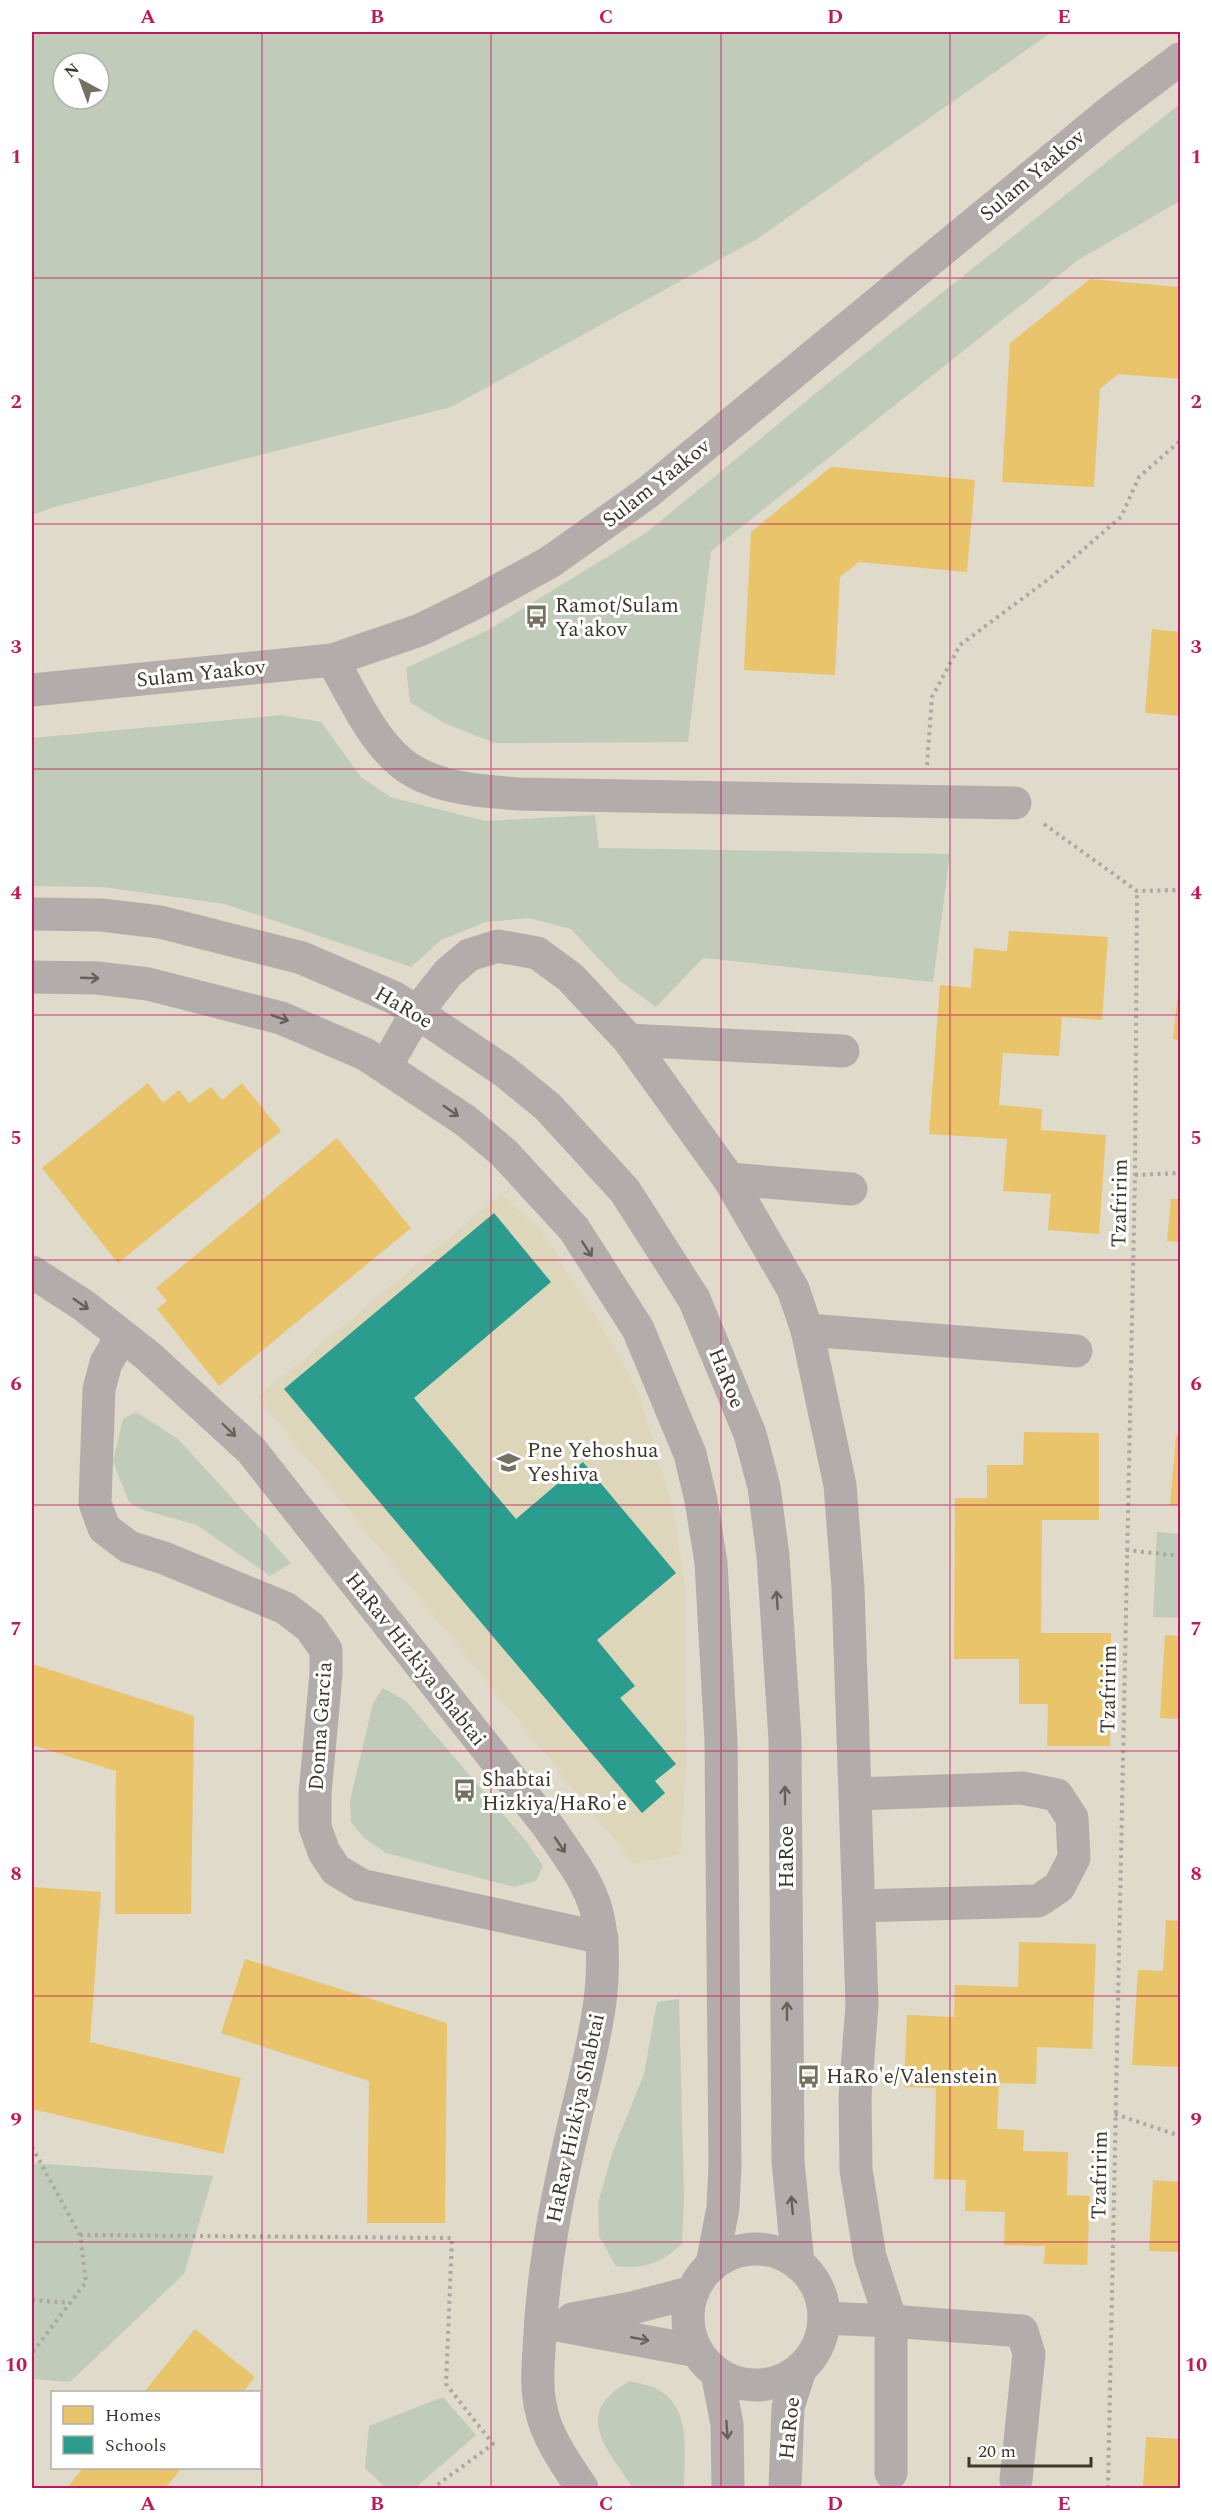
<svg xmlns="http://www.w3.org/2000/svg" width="1212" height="2520" viewBox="0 0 1212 2520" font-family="Spectral,serif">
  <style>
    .built { fill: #ddd6ba }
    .green { fill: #c0cbb9; fill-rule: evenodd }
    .homes { fill: #e9c46a }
    .schools { fill: #2a9d8f }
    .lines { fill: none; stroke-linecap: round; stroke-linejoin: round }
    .path { stroke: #aca8a3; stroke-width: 4; stroke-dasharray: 3 4.5; stroke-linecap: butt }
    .minor { stroke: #b2adab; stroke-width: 33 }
    .oneway { stroke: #656158 }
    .grid { fill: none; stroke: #c2185b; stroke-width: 1.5; stroke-opacity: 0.55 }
    .labels { text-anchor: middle; stroke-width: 6; stroke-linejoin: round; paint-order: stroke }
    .street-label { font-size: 21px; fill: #3b382b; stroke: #fff }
    .poi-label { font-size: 21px; fill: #3b382b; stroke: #fff; text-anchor: start }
    .neatline { fill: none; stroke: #c2185b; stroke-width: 2 }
    .grid-label { font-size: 20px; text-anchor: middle; font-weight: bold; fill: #c2185b }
  </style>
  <rect width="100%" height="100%" fill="#dfdac9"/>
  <!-- built -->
  <path class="built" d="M 501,1194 L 542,1232 L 605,1332 L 639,1395 L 673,1508 L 685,1587 L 686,1761 L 681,1854 L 634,1864 L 258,1397 Z"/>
  <!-- green -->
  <g class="green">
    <path d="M 32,32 L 1052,32 L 757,239 L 451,407 L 54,507 L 32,515 ZM 63,63 L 99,63 L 99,99 L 63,99 Z"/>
    <path d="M 1180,104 L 1180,201 L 1078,260 L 711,551 L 688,742 L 495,743 L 446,724 L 410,702 L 406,668 L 488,630 L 646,533 L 832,380 Z"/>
    <path d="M 282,715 L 321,722 L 361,777 L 390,797 L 485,821 L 595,815 L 599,848 L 950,854 L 933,982 L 703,958 L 656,1007 L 620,981 L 571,929 L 529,918 L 486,922 L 441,940 L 411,967 L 225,904 L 103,887 L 32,886 L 32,738 Z"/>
    <path d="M 136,1412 L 178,1439 L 291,1563 L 270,1576 L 197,1525 L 143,1510 L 129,1502 L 113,1462 L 123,1419 Z"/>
    <path d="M 1157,1532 L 1180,1534 L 1180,1618 L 1153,1617 Z"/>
    <path d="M 383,1688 L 406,1701 L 526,1841 L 543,1866 L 536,1881 L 514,1887 L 386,1853 L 364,1838 L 351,1822 L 350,1801 L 373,1703 Z"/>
    <path d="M 679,1999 L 684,2195 L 682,2244 C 660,2263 645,2270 616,2266 L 599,2236 L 598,2203 L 613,2151 L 644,2074 L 657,2002 Z"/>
    <path d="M 32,2163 L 213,2176 L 184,2274 L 70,2382 L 32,2379 Z"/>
    <path d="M 630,2381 C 638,2383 649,2385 657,2389 C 693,2408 684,2455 684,2488 L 633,2488 C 607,2448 571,2413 630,2381 Z"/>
    <path d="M 443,2397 L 476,2435 L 415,2488 L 386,2488 L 365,2468 L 369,2426 Z"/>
  </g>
  <!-- homes -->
  <g class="homes">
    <path d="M 1090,279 L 1180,287 L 1180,379 L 1118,374 L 1100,389 L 1094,487 L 1002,482 L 1010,343 Z"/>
    <path d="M 831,467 L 975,480 L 967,572 L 859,562 L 840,577 L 835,675 L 744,670 L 751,532 Z"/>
    <path d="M 1152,629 L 1180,632 L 1180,716 L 1145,713 Z"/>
    <path d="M 1009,931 L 1108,937 L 1102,1020 L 1062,1017 L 1059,1056 L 1003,1053 L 999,1105 L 1042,1109 L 1041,1130 L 1106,1135 L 1099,1234 L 1048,1230 L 1051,1194 L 1003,1191 L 1007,1139 L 929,1134 L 940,985 L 971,988 L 974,948 L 1007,951 Z"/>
    <path d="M 1179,982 L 1180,982 L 1180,1040 L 1173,1039 Z"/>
    <path d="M 148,1083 L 163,1103 L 179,1090 L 189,1103 L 211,1087 L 222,1100 L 242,1083 L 281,1131 L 118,1263 L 42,1168 Z"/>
    <path d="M 337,1138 L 411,1228 L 219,1386 L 157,1309 L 167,1301 L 156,1288 Z"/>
    <path d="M 1171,1199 L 1180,1199 L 1180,1242 L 1167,1241 Z"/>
    <path d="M 1024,1432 L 1099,1433 L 1099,1520 L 1042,1520 L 1041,1633 L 1111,1633 L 1110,1746 L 1047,1746 L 1048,1704 L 1019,1704 L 1019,1659 L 954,1659 L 955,1498 L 987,1498 L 987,1465 L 1023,1465 Z"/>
    <path d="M 1176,1436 L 1180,1436 L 1180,1505 L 1170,1505 Z"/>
    <path d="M 1165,1635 L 1180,1636 L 1180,1719 L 1160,1718 Z"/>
    <path d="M 32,1664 L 194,1716 L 191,1914 L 115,1914 L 116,1771 L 32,1745 Z"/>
    <path d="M 32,1887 L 101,1892 L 90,2042 L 241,2078 L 223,2154 L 32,2109 Z"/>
    <path d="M 1166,1920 L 1180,1921 L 1180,2067 L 1132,2065 L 1138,1970 L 1163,1971 Z"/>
    <path d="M 1019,1942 L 1096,1944 L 1092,2049 L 1037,2047 L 1036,2084 L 999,2083 L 997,2129 L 1024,2130 L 1023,2151 L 1068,2152 L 1067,2195 L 1090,2196 L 1087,2265 L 1044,2264 L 1045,2246 L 1004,2245 L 1005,2212 L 965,2211 L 966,2180 L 934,2179 L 936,2088 L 904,2087 L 907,2015 L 954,2017 L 955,1985 L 1018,1987 Z"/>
    <path d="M 245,1959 L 447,2023 L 445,2223 L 367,2223 L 369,2081 L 221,2033 Z"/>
    <path d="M 1153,2180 L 1180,2182 L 1180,2252 L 1149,2251 Z"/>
    <path d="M 195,2329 L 255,2377 L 243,2392 L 144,2392 Z"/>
    <path d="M 1146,2437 L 1180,2439 L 1180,2488 L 1143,2488 Z"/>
    <path d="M 83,2468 L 182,2468 L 165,2488 L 67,2488 Z"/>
  </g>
  <!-- schools -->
  <path class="schools" d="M 494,1213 L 551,1282 L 414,1398 L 516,1519 L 583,1462 L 676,1573 L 597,1640 L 635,1686 L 620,1698 L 676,1764 L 655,1781 L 665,1793 L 642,1813 L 284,1389 Z"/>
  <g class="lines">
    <!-- path -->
    <g class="path">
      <path d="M 927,765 L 932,697 L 960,645 L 1050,578 L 1121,517 L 1139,477 L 1180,441"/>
      <path d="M 1044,824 L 1137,891 L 1180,890"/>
      <path d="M 1135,1175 L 1180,1173"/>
      <path d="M 1126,1550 L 1180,1556"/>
      <path d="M 1115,2114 L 1180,2136"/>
      <path d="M 32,2147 L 80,2235 L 86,2282 L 32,2353"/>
      <path d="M 80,2235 L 452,2238 L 446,2384 L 493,2444 L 433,2488"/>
      <path d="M 32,2300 L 70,2303"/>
      <path d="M 1108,2488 L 1135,1175 L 1137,891"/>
    </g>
    <!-- minor -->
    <g class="minor">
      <path d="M 332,660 C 352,693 369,735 399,761 C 430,788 478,791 518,794 L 1015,803"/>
      <path d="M 32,690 L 332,660 L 420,630 L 475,603 L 550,562 L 647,493 L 1111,111 L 1180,59"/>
      <path d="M 32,914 L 101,915 L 160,922 L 302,958 L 395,998 L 504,1071 L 548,1107 L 625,1191 L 694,1299 L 750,1434 L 764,1487 L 773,1556 L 785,1739 L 788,2162 L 798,2264"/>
      <path d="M 32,977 L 97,978 L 148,984 L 281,1018 L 365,1054 L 466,1121 L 504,1153 L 574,1229 L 638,1329 L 690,1454 L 701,1500 L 711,1563 L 721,1741 L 725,2165 L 723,2208 L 712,2265"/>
      <path d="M 629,1040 L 843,1051"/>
      <path d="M 386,1066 L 417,1012 L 448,973 L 469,955 L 498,946 L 537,953 L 570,977 L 629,1040 L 729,1179 L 793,1289 L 807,1330 L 840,1485 L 848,1588 L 862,2005 L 855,2096 L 856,2170 L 870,2257 L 891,2321 L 891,2473"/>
      <path d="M 729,1179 L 851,1189"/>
      <path d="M 32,1272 L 83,1305 L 147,1355 L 251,1450 L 548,1826 C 566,1853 589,1881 597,1913 C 611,1969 596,2031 583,2087 C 563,2168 545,2248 540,2332 C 539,2357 535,2384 541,2409 C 547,2438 566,2464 582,2488"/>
      <path d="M 807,1330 L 1076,1351"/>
      <path d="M 122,1336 L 106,1363 L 99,1389 L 95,1503 L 104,1528 L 129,1547 L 164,1558 L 285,1608 L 310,1627 L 326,1650 L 326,1674 L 315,1794 L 315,1827 L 324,1852 L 336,1870 L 361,1885 L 602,1938"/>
      <path d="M 856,1794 L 1022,1788 L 1057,1795 L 1072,1818 L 1074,1858 L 1059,1887 L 1038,1901 L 859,1906"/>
      <circle cx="756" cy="2317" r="68"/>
      <path d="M 824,2318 L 891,2321 L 1022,2331 L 1029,2354 L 1016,2480"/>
      <path d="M 572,2319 L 632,2308 L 693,2292"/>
      <path d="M 541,2322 L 697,2351"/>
      <path d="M 717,2373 L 727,2424 L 728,2488"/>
      <path d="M 785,2488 L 788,2407 L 800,2370"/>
    </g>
  </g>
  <!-- one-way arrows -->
  <defs><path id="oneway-shaft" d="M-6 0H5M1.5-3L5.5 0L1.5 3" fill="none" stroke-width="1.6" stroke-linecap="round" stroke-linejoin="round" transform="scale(1.5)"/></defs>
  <g class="oneway">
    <use href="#oneway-shaft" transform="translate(90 978) rotate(2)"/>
    <use href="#oneway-shaft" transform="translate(280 1018) rotate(19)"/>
    <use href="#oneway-shaft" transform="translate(451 1111) rotate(35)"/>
    <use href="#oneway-shaft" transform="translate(587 1249) rotate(57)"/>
    <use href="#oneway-shaft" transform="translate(81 1304) rotate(35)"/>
    <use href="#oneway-shaft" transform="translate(229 1430) rotate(44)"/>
    <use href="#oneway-shaft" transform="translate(777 1600) rotate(-94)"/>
    <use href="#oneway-shaft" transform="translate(785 1795) rotate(-90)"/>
    <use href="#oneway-shaft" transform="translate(560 1845) rotate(56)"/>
    <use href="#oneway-shaft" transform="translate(787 2011) rotate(-90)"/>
    <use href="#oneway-shaft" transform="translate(792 2205) rotate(-95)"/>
    <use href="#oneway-shaft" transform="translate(640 2339) rotate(11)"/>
    <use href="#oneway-shaft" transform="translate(727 2430) rotate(86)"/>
  </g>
  <!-- grid -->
  <path class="grid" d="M 262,32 L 262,2488M 491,32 L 491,2488M 721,32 L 721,2488M 950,32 L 950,2488M 32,278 L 1180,278M 32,524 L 1180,524M 32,769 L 1180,769M 32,1015 L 1180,1015M 32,1260 L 1180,1260M 32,1505 L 1180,1505M 32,1751 L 1180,1751M 32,1996 L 1180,1996M 32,2242 L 1180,2242"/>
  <!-- icons -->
  <defs>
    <symbol id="bus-bare" viewBox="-9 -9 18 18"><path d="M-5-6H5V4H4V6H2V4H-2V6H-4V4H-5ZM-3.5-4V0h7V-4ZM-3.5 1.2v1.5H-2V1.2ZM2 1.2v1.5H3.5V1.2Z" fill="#747162" stroke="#fff" stroke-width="2.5" paint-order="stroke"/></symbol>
    <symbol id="school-bare" viewBox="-9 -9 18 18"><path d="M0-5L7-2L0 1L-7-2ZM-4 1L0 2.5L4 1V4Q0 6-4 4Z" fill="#747162" stroke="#fff" stroke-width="2.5" paint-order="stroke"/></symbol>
  </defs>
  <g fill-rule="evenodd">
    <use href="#bus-bare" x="520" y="600" width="33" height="33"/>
    <use href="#school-bare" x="492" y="1446" width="33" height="33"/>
    <use href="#bus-bare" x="448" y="1774" width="33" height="33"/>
    <use href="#bus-bare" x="792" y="2060" width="33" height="33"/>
  </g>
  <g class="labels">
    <!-- street labels -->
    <g class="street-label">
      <text transform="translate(1032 175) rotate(-40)" y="7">Sulam Yaakov</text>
      <text transform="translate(656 483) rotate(-38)" y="7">Sulam Yaakov</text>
      <text transform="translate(201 673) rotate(-6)" y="7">Sulam Yaakov</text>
      <text transform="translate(404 1007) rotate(30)" y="7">HaRoe</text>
      <text transform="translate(1119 1203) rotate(-89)" y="7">Tzafririm</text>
      <text transform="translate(727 1378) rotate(68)" y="7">HaRoe</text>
      <text transform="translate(416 1659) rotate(52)" y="7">HaRav Hizkiya Shabtai</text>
      <text transform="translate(1108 1689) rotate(-89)" y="7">Tzafririm</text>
      <text transform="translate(320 1726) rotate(-86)" y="7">Donna Garcia</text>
      <text transform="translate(786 1857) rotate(-90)" y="7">HaRoe</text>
      <text transform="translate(575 2118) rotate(-78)" y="7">HaRav Hizkiya Shabtai</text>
      <text transform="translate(1099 2175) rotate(-89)" y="7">Tzafririm</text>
      <text transform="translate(789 2428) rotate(-84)" y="7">HaRoe</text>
    </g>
    <!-- poi labels -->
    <g class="poi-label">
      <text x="555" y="612">Ramot/Sulam<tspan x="555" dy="24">Ya'akov</tspan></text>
      <text x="527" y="1457">Pne Yehoshua<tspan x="527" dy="24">Yeshiva</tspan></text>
      <text x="482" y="1786">Shabtai<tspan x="482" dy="24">Hizkiya/HaRo'e</tspan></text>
      <text x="826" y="2083">HaRo'e/Valenstein</text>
    </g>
  </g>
  <!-- border -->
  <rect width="1212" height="2520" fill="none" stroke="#ffffff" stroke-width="66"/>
  <!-- legend -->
  <rect x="51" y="2391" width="210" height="78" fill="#ffffff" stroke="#b1afaa" stroke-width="1.5"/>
  <rect x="63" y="2406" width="30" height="18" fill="#e9c46a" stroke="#b1afaa" stroke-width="1.5"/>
  <text x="105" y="2421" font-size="18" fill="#3b382b">Homes</text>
  <rect x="63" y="2436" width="30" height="18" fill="#2a9d8f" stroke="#b1afaa" stroke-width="1.5"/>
  <text x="105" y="2451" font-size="18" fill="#3b382b">Schools</text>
  <!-- north arrow -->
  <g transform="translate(81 81) rotate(319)"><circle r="28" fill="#ffffff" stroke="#b1afaa" stroke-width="1.5"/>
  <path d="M0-4.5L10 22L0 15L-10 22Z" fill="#747162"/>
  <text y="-9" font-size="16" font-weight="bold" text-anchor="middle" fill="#3b382b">N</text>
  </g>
  <!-- scale -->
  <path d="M969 2457v9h122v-9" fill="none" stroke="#3b382b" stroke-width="3"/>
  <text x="978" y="2457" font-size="18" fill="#3b382b" stroke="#ffffff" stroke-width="4.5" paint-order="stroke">20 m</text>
  <rect x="33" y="33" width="1146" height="2454" class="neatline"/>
  <g class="grid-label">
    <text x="148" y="23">A</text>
    <text x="377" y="23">B</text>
    <text x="606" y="23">C</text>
    <text x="835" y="23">D</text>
    <text x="1064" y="23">E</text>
    <text x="16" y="163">1</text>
    <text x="1196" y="163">1</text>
    <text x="16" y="408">2</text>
    <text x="1196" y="408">2</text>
    <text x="16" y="653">3</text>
    <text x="1196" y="653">3</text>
    <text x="16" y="899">4</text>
    <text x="1196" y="899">4</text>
    <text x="16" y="1144">5</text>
    <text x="1196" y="1144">5</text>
    <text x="16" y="1390">6</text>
    <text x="1196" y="1390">6</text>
    <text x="16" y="1635">7</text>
    <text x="1196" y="1635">7</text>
    <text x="16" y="1880">8</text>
    <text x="1196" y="1880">8</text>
    <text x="16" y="2126">9</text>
    <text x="1196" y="2126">9</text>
    <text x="16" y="2371">10</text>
    <text x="1196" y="2371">10</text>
    <text x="148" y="2510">A</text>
    <text x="377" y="2510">B</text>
    <text x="606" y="2510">C</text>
    <text x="835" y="2510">D</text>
    <text x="1064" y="2510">E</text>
  </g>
</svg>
